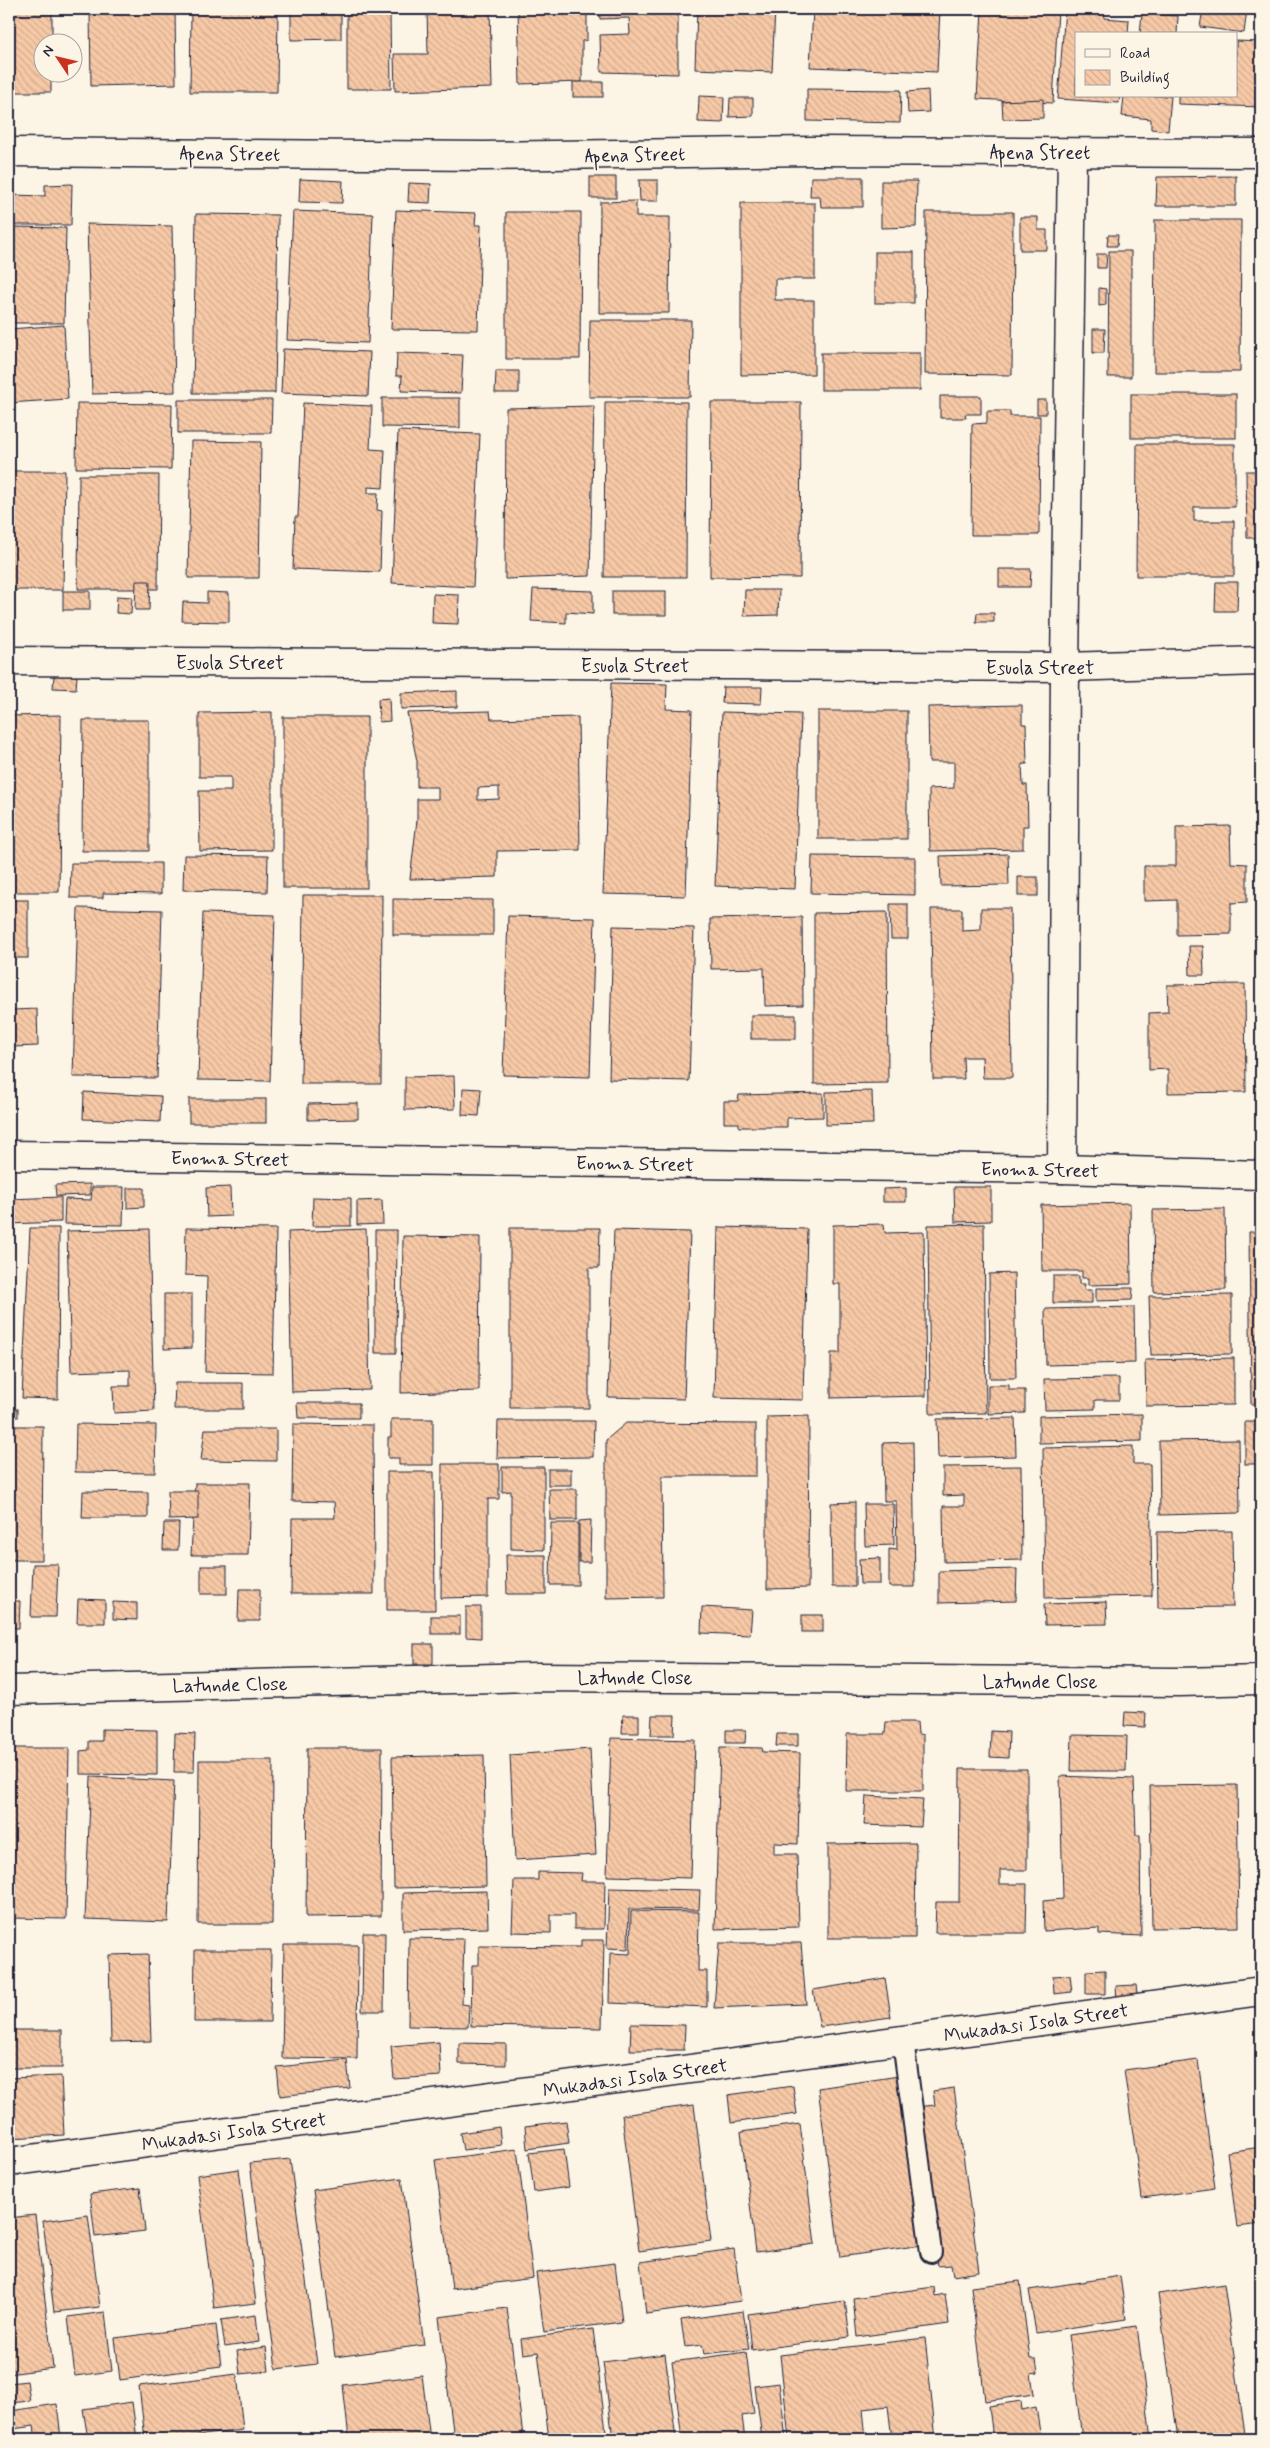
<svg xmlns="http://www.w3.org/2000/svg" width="1270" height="2448" viewBox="0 0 1270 2448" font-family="Mynerve,sans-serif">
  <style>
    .building { fill: url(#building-back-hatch); stroke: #22223b; fill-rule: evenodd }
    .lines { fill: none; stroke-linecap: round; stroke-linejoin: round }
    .lane-casing { stroke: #22223b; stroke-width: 24 }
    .street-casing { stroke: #22223b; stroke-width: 31 }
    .lane { stroke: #fcf5e5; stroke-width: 20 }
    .street { stroke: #fcf5e5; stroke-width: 28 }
    .labels { text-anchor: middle; stroke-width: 4; stroke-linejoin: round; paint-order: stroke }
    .street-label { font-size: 19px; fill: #22223b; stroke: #fcf5e5 }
  </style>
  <defs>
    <pattern id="building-back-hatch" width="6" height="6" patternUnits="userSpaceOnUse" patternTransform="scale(1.25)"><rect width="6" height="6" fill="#f7c9a6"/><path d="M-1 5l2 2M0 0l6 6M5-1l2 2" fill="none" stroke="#d3ac90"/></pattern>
  </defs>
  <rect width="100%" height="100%" fill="#fcf5e5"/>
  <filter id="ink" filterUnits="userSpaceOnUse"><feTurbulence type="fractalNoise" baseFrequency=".02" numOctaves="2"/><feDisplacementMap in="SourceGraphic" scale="10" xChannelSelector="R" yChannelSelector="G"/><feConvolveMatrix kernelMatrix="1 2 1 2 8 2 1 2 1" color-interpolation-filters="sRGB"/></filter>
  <g filter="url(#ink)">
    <!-- building -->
    <g class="building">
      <path d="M 9,9 L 52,9 L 52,42 L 42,42 L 42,72 L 51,72 L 51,92 L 9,92 Z"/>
      <path d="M 90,9 L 175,9 L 176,84 L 91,86 Z"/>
      <path d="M 191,9 L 278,9 L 277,92 L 190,92 Z"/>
      <path d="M 291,9 L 341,9 L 341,39 L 291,40 Z"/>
      <path d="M 347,9 L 390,9 L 391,89 L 347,89 Z"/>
      <path d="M 427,9 L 490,9 L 492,88 L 395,91 L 394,54 L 428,54 Z"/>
      <path d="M 518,9 L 587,9 L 587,40 L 582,41 L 582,82 L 520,84 Z"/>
      <path d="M 599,9 L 678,9 L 678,74 L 601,72 L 600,35 L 630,34 L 629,18 L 600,19 Z"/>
      <path d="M 697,9 L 775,9 L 772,72 L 695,69 Z"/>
      <path d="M 813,9 L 940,9 L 937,72 L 810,67 Z"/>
      <path d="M 982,9 L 1058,9 L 1053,103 L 977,99 Z"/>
      <path d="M 1065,9 L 1105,9 L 1104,18 L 1129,20 L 1128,34 L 1076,34 L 1076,96 L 1120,96 L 1119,103 L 1058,99 Z"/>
      <path d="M 1203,9 L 1247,9 L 1244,33 L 1200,27 Z"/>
      <path d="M 1142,13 L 1178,16 L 1177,34 L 1140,34 Z"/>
      <path d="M 1236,41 L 1261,42 L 1261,107 L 1178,104 L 1178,96 L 1236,96 Z"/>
      <rect x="573" y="82" width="30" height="15"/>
      <path d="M 807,89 L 901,90 L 900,123 L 807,121 Z"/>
      <path d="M 928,90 L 929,112 L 908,113 L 907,92 Z"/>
      <path d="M 699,96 L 724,97 L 723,123 L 698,122 Z"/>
      <path d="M 1124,96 L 1171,96 L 1168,131 L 1151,129 L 1151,119 L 1122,116 Z"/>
      <path d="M 730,98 L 753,98 L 753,116 L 729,117 Z"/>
      <path d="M 1043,99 L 1043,118 L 1003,119 L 1002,101 Z"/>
      <path d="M 1236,176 L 1236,206 L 1156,206 L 1157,177 Z"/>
      <rect x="590" y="177" width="26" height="21"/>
      <path d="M 811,177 L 863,177 L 863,207 L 821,207 L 820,196 L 810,196 Z"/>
      <path d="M 300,179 L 343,181 L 342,203 L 299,202 Z"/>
      <path d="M 639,180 L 658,180 L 658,201 L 640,201 Z"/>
      <path d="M 881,181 L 917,181 L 916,227 L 881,228 Z"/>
      <path d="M 409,183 L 431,184 L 430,203 L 408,202 Z"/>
      <path d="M 72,184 L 71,225 L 9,225 L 9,185 L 12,185 L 12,195 L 45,196 L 45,185 Z"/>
      <path d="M 636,201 L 636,217 L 670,217 L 669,313 L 599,313 L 600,202 Z"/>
      <path d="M 741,203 L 815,203 L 815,279 L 775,279 L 775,300 L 814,300 L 814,374 L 741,375 Z"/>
      <path d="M 396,210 L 476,213 L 475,225 L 481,225 L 478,330 L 391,329 Z"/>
      <path d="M 293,211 L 373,214 L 368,343 L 287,340 Z"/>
      <path d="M 506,212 L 581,212 L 580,359 L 506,359 Z"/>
      <path d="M 926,212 L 1013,212 L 1012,375 L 925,374 Z"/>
      <path d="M 196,214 L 278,215 L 275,393 L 193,393 Z"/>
      <path d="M 1020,217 L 1038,217 L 1038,230 L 1047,230 L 1047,250 L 1020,250 Z"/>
      <path d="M 1155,220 L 1241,220 L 1240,372 L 1154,372 Z"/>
      <path d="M 87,224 L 172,226 L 175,392 L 92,394 Z"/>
      <path d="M 9,227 L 66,228 L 64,323 L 9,323 Z"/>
      <path d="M 1108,235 L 1118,235 L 1117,246 L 1107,246 Z"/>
      <path d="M 1109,251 L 1131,251 L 1131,377 L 1108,377 Z"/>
      <rect x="875" y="252" width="39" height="51"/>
      <path d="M 1097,254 L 1107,254 L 1106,268 L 1097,268 Z"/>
      <path d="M 1099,288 L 1106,289 L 1106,305 L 1099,306 Z"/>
      <path d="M 590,320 L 691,320 L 690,397 L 589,397 Z"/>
      <path d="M 64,325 L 68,399 L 9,403 L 9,329 Z"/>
      <path d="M 1093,329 L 1105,329 L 1104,353 L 1093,353 Z"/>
      <path d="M 283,349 L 370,352 L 368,396 L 281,393 Z"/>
      <path d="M 397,353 L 463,355 L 461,393 L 401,391 L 402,376 L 396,376 Z"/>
      <rect x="821" y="353" width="99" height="37"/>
      <rect x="1257" y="369" width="4" height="24"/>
      <path d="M 496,371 L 519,371 L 519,393 L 495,393 Z"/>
      <rect x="1131" y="394" width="105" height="44"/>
      <path d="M 940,396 L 981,396 L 981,414 L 965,414 L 966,418 L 940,418 Z"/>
      <path d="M 382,398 L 460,398 L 460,428 L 382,427 Z"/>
      <path d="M 178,400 L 272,400 L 271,433 L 178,433 Z"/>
      <rect x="1037" y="400" width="9" height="14"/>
      <path d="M 605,402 L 687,402 L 686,577 L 604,577 Z"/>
      <path d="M 711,402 L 801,402 L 800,578 L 710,577 Z"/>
      <path d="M 77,403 L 172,404 L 171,469 L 76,468 Z"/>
      <path d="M 303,403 L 372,406 L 370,449 L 385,450 L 383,488 L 368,487 L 368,493 L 378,493 L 377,510 L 382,511 L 380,572 L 293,569 L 295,517 L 298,517 Z"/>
      <path d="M 594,406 L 590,576 L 505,579 L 506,408 Z"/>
      <path d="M 987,411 L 1010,411 L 1010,416 L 1040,416 L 1039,535 L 971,535 L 972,424 L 987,423 Z"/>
      <path d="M 398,431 L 480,434 L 473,587 L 392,583 Z"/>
      <path d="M 191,441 L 261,442 L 259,578 L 188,578 Z"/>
      <path d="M 1137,444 L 1235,444 L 1235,507 L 1194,507 L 1194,521 L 1234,521 L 1234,576 L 1136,576 Z"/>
      <path d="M 9,471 L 65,471 L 63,590 L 9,590 Z"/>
      <path d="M 1246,471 L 1261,471 L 1261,538 L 1247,538 Z"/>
      <path d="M 79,475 L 159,475 L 158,589 L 78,589 Z"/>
      <path d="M 999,569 L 1031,569 L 1030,587 L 999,587 Z"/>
      <path d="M 136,581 L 150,581 L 149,610 L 135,610 Z"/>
      <path d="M 1216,582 L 1238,582 L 1237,611 L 1215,611 Z"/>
      <path d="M 533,589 L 593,591 L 593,614 L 566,612 L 566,623 L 531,621 Z"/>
      <path d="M 745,590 L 779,590 L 778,615 L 744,616 Z"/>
      <rect x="63" y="591" width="27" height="19"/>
      <rect x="612" y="591" width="54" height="24"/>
      <path d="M 207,592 L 229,593 L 229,622 L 182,621 L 183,602 L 207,603 Z"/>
      <path d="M 433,594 L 459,595 L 458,624 L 432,623 Z"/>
      <path d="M 117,596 L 132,597 L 131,614 L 116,613 Z"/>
      <path d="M 977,613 L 994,613 L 994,622 L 976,622 Z"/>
      <path d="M 54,675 L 77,676 L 76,689 L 53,688 Z"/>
      <path d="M 611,683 L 667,684 L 666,709 L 692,710 L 686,896 L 603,894 Z"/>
      <path d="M 723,687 L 762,687 L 761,704 L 722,703 Z"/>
      <path d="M 457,691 L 457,707 L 401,709 L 401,693 Z"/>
      <path d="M 389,698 L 390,721 L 379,722 L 378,699 Z"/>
      <path d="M 1022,705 L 1022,724 L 1026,724 L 1027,764 L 1022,764 L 1023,785 L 1027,785 L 1028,826 L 1023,826 L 1023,849 L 930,851 L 929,789 L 954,788 L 954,762 L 929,762 L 928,707 Z"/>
      <path d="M 490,711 L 491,719 L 578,717 L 580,850 L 497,851 L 497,877 L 410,879 L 417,820 L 417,799 L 438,799 L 438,787 L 417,787 L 417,761 L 407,713 ZM 499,787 L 499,799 L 478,800 L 478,788 Z"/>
      <rect x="818" y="711" width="89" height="128"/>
      <path d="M 272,712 L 272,850 L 200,851 L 199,791 L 231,791 L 231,777 L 199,777 L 199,713 Z"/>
      <path d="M 722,712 L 801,714 L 795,889 L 715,886 Z"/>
      <path d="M 61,715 L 59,892 L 9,892 L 9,716 Z"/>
      <rect x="283" y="717" width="84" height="171"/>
      <path d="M 83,720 L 149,720 L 149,851 L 82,851 Z"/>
      <path d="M 1230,826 L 1231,863 L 1247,864 L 1247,902 L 1231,903 L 1231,934 L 1177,935 L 1177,900 L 1144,901 L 1144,866 L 1176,866 L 1176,827 Z"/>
      <path d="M 1008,854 L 1009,885 L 941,886 L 940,856 Z"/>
      <path d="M 184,855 L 268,856 L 267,892 L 183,890 Z"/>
      <path d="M 812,856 L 915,857 L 915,895 L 811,893 Z"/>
      <path d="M 71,863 L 161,863 L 161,894 L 103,893 L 103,898 L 70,898 Z"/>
      <rect x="1018" y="877" width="20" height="19"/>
      <path d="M 303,895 L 382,895 L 381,1084 L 301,1084 Z"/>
      <path d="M 393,899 L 493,900 L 493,935 L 393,935 Z"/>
      <rect x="9" y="900" width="19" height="58"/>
      <path d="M 890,904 L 908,904 L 908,939 L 891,939 Z"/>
      <path d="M 78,908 L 162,910 L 157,1078 L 73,1077 Z"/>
      <path d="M 981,908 L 1010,908 L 1012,1078 L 983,1078 L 982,1057 L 963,1057 L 964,1079 L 933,1079 L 931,909 L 962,909 L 962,931 L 981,930 Z"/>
      <path d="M 887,912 L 888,1083 L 814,1084 L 814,913 Z"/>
      <path d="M 203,913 L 275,915 L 270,1081 L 198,1080 Z"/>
      <path d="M 508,916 L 595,918 L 590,1077 L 503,1075 Z"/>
      <path d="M 802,917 L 803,1005 L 765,1006 L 764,968 L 711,969 L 710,919 Z"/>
      <path d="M 613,926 L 694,928 L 689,1081 L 609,1079 Z"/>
      <path d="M 1189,946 L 1203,946 L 1204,975 L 1190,975 Z"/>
      <path d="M 1245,984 L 1246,1092 L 1168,1093 L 1168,1069 L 1149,1070 L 1149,1013 L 1168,1012 L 1167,985 Z"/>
      <path d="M 37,1009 L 38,1046 L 13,1047 L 13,1010 Z"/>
      <rect x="751" y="1015" width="45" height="24"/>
      <path d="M 454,1076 L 455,1109 L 405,1110 L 405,1077 Z"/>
      <path d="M 463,1088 L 481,1089 L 479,1116 L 462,1115 Z"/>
      <path d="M 872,1091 L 873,1124 L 826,1125 L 826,1092 Z"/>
      <path d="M 84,1092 L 161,1096 L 160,1122 L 83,1119 Z"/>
      <path d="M 823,1093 L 823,1117 L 787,1118 L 787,1127 L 739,1127 L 739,1123 L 724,1123 L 724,1101 L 738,1101 L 739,1095 Z"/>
      <rect x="189" y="1099" width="77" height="24"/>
      <path d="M 358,1103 L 358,1119 L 308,1120 L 308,1104 Z"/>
      <path d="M 90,1184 L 90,1195 L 56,1196 L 55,1185 Z"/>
      <path d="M 92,1187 L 124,1187 L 123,1225 L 64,1224 L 65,1199 L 91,1200 Z"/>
      <path d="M 230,1187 L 231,1216 L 207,1217 L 206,1188 Z"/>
      <path d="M 954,1187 L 991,1187 L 991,1221 L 955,1222 Z"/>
      <path d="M 127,1188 L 144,1188 L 144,1207 L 127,1208 Z"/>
      <path d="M 906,1188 L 906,1202 L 883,1202 L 883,1189 Z"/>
      <path d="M 61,1197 L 61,1222 L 9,1224 L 9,1199 Z"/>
      <path d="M 313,1197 L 351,1198 L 351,1226 L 312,1226 Z"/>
      <path d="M 382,1200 L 383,1224 L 357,1225 L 357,1201 Z"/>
      <path d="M 1130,1203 L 1131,1284 L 1088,1285 L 1088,1278 L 1082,1278 L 1082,1271 L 1042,1271 L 1041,1205 Z"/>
      <path d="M 1225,1209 L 1226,1290 L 1154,1292 L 1153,1210 Z"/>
      <path d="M 884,1224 L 885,1233 L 924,1232 L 926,1396 L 831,1398 L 831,1353 L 840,1353 L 840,1284 L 833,1284 L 833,1225 Z"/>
      <path d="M 984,1224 L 986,1413 L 930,1414 L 928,1225 Z"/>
      <path d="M 718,1227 L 807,1229 L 803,1400 L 714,1398 Z"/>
      <path d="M 30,1228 L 59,1228 L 58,1399 L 22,1398 Z"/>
      <path d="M 186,1228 L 276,1229 L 273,1373 L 205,1372 L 207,1276 L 185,1275 Z"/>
      <path d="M 510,1228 L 600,1228 L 599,1268 L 589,1268 L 589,1408 L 510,1408 Z"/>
      <path d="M 149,1229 L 154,1411 L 114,1413 L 113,1386 L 130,1386 L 130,1370 L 71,1372 L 67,1231 Z"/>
      <path d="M 366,1229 L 370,1390 L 292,1392 L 288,1232 Z"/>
      <path d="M 375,1230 L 397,1230 L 396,1353 L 375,1353 Z"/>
      <path d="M 614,1230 L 690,1232 L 684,1399 L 608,1397 Z"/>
      <path d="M 1249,1232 L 1261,1232 L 1261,1404 L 1251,1405 Z"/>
      <path d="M 403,1236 L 480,1237 L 479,1391 L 401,1393 Z"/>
      <path d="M 1014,1273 L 1016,1378 L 990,1378 L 989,1274 Z"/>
      <path d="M 1053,1276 L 1079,1276 L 1079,1284 L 1085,1284 L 1084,1290 L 1092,1290 L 1092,1303 L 1053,1303 Z"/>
      <path d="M 1096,1288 L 1133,1288 L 1132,1300 L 1096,1301 Z"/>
      <path d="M 164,1294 L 192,1294 L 192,1348 L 164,1349 Z"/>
      <path d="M 1232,1295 L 1232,1354 L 1151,1355 L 1149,1296 Z"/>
      <path d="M 1134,1307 L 1135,1363 L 1046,1365 L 1045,1309 Z"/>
      <path d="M 1234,1358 L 1234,1405 L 1146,1406 L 1145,1360 Z"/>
      <path d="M 1119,1378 L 1119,1400 L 1095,1400 L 1095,1409 L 1045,1410 L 1044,1379 Z"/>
      <path d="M 175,1383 L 243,1383 L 243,1409 L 174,1409 Z"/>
      <path d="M 988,1385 L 1009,1385 L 1009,1390 L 1025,1390 L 1025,1413 L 988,1414 Z"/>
      <path d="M 297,1403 L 359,1403 L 359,1418 L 298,1418 Z"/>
      <rect x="9" y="1409" width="9" height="8"/>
      <path d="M 1142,1414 L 1142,1441 L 1039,1443 L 1039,1416 Z"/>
      <path d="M 809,1416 L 808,1588 L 767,1589 L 767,1417 Z"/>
      <path d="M 1015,1418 L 1016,1456 L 938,1458 L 937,1419 Z"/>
      <path d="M 391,1419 L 433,1419 L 433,1465 L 399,1465 L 399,1458 L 388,1458 L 388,1437 L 391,1437 Z"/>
      <path d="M 498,1421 L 594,1421 L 593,1457 L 497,1458 Z"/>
      <rect x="1245" y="1422" width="16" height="42"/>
      <path d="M 626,1423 L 756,1424 L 756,1476 L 662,1476 L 663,1597 L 606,1598 L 606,1440 Z"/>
      <path d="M 76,1424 L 156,1425 L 155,1473 L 75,1472 Z"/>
      <path d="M 293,1424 L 373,1425 L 374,1594 L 291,1594 L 292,1518 L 335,1518 L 334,1502 L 292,1501 Z"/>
      <path d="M 9,1426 L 43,1426 L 42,1560 L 9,1560 Z"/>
      <path d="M 205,1429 L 276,1429 L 276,1461 L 201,1460 Z"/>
      <path d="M 1239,1440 L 1240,1513 L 1160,1515 L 1159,1441 Z"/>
      <path d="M 913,1442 L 915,1587 L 889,1587 L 889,1549 L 897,1550 L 896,1501 L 884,1501 L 883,1443 Z"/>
      <path d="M 1133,1446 L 1133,1464 L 1150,1464 L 1152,1596 L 1045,1598 L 1043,1448 Z"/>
      <path d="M 442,1464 L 499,1464 L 499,1499 L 488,1499 L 488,1597 L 441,1598 Z"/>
      <path d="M 1021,1466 L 1022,1560 L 944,1562 L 943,1506 L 964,1506 L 964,1495 L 943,1496 L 943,1467 Z"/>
      <path d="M 502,1467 L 544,1467 L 544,1550 L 511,1549 L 511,1491 L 502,1492 Z"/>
      <rect x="548" y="1469" width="23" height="16"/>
      <path d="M 387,1472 L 434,1472 L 435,1610 L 387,1610 Z"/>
      <path d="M 195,1483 L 250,1483 L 248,1555 L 191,1555 Z"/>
      <path d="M 549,1489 L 577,1489 L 577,1520 L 550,1520 Z"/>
      <path d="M 1261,1490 L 1261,1576 L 1258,1576 Z"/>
      <path d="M 83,1491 L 148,1492 L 148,1518 L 82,1518 Z"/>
      <path d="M 168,1491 L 198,1491 L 198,1519 L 169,1520 Z"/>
      <path d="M 855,1502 L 855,1587 L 832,1587 L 831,1503 Z"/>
      <path d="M 864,1504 L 893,1504 L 894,1545 L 865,1546 Z"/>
      <path d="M 591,1520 L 590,1562 L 579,1562 L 579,1521 Z"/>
      <path d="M 164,1523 L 179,1523 L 178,1550 L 163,1550 Z"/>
      <path d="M 551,1523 L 578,1523 L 578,1585 L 550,1585 Z"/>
      <path d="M 1232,1531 L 1233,1607 L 1158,1608 L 1157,1532 Z"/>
      <path d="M 506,1555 L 546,1555 L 546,1594 L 507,1594 Z"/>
      <path d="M 880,1558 L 880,1584 L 860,1584 L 859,1559 Z"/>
      <path d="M 33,1564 L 58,1564 L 56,1617 L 31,1617 Z"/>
      <rect x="201" y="1566" width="26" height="28"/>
      <path d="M 1017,1569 L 1016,1601 L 939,1603 L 939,1571 Z"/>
      <path d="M 239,1589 L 260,1589 L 260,1621 L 238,1621 Z"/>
      <path d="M 78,1599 L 105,1600 L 105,1623 L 77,1623 Z"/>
      <path d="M 9,1601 L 20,1601 L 19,1628 L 9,1628 Z"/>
      <path d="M 113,1602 L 137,1603 L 137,1620 L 113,1619 Z"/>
      <path d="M 1106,1602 L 1107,1624 L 1045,1625 L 1044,1604 Z"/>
      <path d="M 466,1607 L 481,1607 L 481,1638 L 466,1637 Z"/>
      <path d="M 702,1607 L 752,1610 L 750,1635 L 701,1633 Z"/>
      <rect x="802" y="1615" width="21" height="17"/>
      <rect x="431" y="1616" width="29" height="18"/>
      <rect x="414" y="1644" width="19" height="20"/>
      <path d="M 1125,1712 L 1146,1713 L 1145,1727 L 1124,1726 Z"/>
      <path d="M 623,1715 L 639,1715 L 639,1733 L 622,1733 Z"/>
      <path d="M 652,1715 L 675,1715 L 674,1735 L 651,1735 Z"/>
      <path d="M 1261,1720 L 1261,1770 L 1260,1770 Z"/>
      <path d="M 886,1722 L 917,1722 L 918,1734 L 923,1735 L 923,1791 L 846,1791 L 847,1734 L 885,1734 Z"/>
      <path d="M 102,1729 L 157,1730 L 157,1775 L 80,1774 L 80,1751 L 89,1750 L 89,1741 L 102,1741 Z"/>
      <path d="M 726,1730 L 746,1730 L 745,1743 L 726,1743 Z"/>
      <path d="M 991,1731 L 1009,1732 L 1008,1758 L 990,1757 Z"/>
      <path d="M 175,1733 L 195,1734 L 194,1772 L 174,1772 Z"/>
      <path d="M 777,1734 L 798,1734 L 798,1746 L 776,1746 Z"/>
      <path d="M 1072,1735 L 1127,1736 L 1126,1771 L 1071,1771 Z"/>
      <path d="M 611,1738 L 695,1740 L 691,1878 L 607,1876 Z"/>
      <path d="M 720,1747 L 762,1748 L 763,1752 L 800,1753 L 798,1844 L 774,1843 L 774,1854 L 797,1854 L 799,1927 L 715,1929 Z"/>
      <path d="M 9,1748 L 69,1748 L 66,1919 L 9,1918 Z"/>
      <path d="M 307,1748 L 382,1748 L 381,1916 L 306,1917 Z"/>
      <path d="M 590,1749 L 596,1855 L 515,1860 L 510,1755 Z"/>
      <path d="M 484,1755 L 486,1886 L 394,1888 L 392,1757 Z"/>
      <path d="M 199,1760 L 273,1760 L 272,1924 L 198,1924 Z"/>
      <path d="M 960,1769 L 1027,1769 L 1027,1870 L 1000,1870 L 1000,1884 L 1027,1884 L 1026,1933 L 935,1933 L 936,1902 L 959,1902 Z"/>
      <path d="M 1060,1776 L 1134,1779 L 1136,1835 L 1140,1835 L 1141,1936 L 1099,1934 L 1099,1928 L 1044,1931 L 1043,1901 L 1063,1899 Z"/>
      <path d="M 91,1777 L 174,1781 L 168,1922 L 85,1919 Z"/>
      <path d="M 1237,1785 L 1239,1927 L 1152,1928 L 1150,1786 Z"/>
      <path d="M 866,1796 L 923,1799 L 921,1827 L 864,1825 Z"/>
      <path d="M 916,1843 L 915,1938 L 828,1938 L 828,1844 Z"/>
      <path d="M 538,1872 L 582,1873 L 581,1881 L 605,1881 L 604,1929 L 574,1929 L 574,1915 L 551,1915 L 551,1933 L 512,1932 L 514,1880 L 538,1880 Z"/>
      <path d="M 609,1888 L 700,1890 L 699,1910 L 629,1909 L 628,1949 L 607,1948 Z"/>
      <path d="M 487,1891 L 488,1928 L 403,1930 L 403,1893 Z"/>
      <path d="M 631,1911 L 699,1912 L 698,1971 L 707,1971 L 707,2007 L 609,2003 L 610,1953 L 630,1954 Z"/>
      <path d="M 363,1933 L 385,1933 L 384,2011 L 362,2011 Z"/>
      <path d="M 409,1938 L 464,1939 L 462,2004 L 469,2005 L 468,2027 L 408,2026 Z"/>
      <path d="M 581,1940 L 604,1940 L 602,2028 L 471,2026 L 472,1965 L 479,1965 L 479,1946 L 581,1947 Z"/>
      <path d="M 719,1943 L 801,1943 L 806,2004 L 714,2008 Z"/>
      <path d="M 284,1945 L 358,1945 L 357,2059 L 282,2058 Z"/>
      <path d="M 195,1950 L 271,1950 L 270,2022 L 194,2022 Z"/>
      <path d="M 148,1954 L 151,2041 L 111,2042 L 109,1955 Z"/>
      <path d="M 1105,1970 L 1105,1994 L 1086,1994 L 1086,1971 Z"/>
      <path d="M 1070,1975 L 1072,1992 L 1054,1994 L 1053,1976 Z"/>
      <path d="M 885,1978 L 891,2017 L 820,2027 L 813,1990 Z"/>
      <path d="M 1136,1985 L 1138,2000 L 1117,2002 L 1116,1986 Z"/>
      <path d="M 631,2024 L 685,2025 L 684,2050 L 630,2050 Z"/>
      <rect x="9" y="2030" width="53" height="38"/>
      <path d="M 439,2042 L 441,2076 L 394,2079 L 391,2046 Z"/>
      <path d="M 459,2043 L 506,2044 L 506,2065 L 459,2064 Z"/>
      <path d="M 347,2060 L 350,2088 L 280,2096 L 277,2067 Z"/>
      <path d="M 1198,2060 L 1215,2188 L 1142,2198 L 1124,2070 Z"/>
      <path d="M 61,2076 L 64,2135 L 9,2138 L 9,2078 Z"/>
      <path d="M 899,2076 L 922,2245 L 840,2257 L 818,2088 Z"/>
      <path d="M 793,2086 L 797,2114 L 731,2123 L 728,2095 Z"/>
      <path d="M 954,2088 L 979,2272 L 953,2276 L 951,2265 L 938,2266 L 917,2107 L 935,2105 L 933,2091 Z"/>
      <path d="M 694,2105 L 711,2241 L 639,2251 L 622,2115 Z"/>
      <path d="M 566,2121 L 569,2143 L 527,2149 L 525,2126 Z"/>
      <path d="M 800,2124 L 815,2244 L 756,2252 L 741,2132 Z"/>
      <path d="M 499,2127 L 501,2145 L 463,2150 L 460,2133 Z"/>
      <path d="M 1261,2147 L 1261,2224 L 1237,2227 L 1227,2152 Z"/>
      <path d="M 517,2149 L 533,2278 L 452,2289 L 435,2160 Z"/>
      <path d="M 564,2149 L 569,2187 L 534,2192 L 529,2153 Z"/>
      <path d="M 290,2159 L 317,2364 L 276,2369 L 250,2163 Z"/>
      <path d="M 239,2169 L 256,2303 L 214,2308 L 197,2175 Z"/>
      <path d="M 402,2178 L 424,2345 L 335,2357 L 313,2190 Z"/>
      <path d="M 140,2188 L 145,2231 L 95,2237 L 90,2194 Z"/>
      <path d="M 35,2215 L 53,2368 L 9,2374 L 9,2218 Z"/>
      <path d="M 88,2215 L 100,2307 L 54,2312 L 43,2221 Z"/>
      <path d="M 734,2249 L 741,2301 L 646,2314 L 640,2262 Z"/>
      <path d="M 615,2263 L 622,2322 L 544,2332 L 536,2273 Z"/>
      <path d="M 1261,2263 L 1261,2307 L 1256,2264 Z"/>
      <path d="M 1120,2276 L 1126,2319 L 1036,2333 L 1029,2290 Z"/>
      <path d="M 1020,2281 L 1030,2359 L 1036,2359 L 1038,2373 L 1031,2374 L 1034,2394 L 985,2401 L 971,2287 Z"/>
      <path d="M 1224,2284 L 1245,2435 L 1219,2439 L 1178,2439 L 1158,2294 Z"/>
      <path d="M 934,2287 L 935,2296 L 945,2294 L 949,2324 L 857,2337 L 853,2298 Z"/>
      <path d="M 845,2301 L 850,2337 L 752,2350 L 748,2314 Z"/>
      <path d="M 507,2308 L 523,2436 L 497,2439 L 454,2439 L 439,2317 Z"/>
      <path d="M 743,2311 L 749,2349 L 704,2354 L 702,2345 L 685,2347 L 681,2320 Z"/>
      <path d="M 105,2312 L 112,2371 L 75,2376 L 68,2317 Z"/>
      <path d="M 256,2315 L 259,2342 L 225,2347 L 221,2320 Z"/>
      <path d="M 216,2325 L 221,2366 L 120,2380 L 115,2338 Z"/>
      <path d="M 1137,2326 L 1151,2439 L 1082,2439 L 1069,2335 Z"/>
      <path d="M 593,2329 L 607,2439 L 549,2439 L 538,2352 L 523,2354 L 521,2339 Z"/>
      <path d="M 925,2338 L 936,2439 L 892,2439 L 888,2406 L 863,2409 L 866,2439 L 789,2439 L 780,2355 Z"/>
      <path d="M 266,2347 L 269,2371 L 240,2374 L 237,2351 Z"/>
      <path d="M 746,2352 L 754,2414 L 742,2416 L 745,2439 L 682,2439 L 672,2362 Z"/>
      <path d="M 665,2354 L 676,2439 L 613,2439 L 603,2362 Z"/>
      <path d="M 237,2374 L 243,2430 L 171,2439 L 145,2439 L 139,2386 Z"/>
      <path d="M 422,2375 L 430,2439 L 349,2439 L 343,2385 Z"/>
      <path d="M 27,2381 L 30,2401 L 9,2403 L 9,2383 Z"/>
      <path d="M 779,2383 L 786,2439 L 762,2439 L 755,2386 Z"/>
      <path d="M 1021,2401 L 1022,2410 L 1036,2407 L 1041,2439 L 993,2439 L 989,2406 Z"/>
      <path d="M 132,2402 L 137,2439 L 88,2439 L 83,2409 Z"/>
      <path d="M 57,2404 L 61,2439 L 36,2439 L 34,2426 L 13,2429 L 10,2411 Z"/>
    </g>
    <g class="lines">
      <defs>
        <path id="lane" d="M 903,2041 L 931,2252"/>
        <g id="street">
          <path d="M 9,152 L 484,156 L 813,151 L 1261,153"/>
          <path d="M 9,661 L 1065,667 L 1261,661"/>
          <path d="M 9,1155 L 1062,1169 L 1261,1175"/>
          <path d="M 1062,1169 L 1065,667 L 1072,153"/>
          <path d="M 9,1690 L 537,1677 L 1179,1682 L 1261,1680"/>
          <path d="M 9,2162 L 1261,1991"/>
        </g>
      </defs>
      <!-- lane casing -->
      <use href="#lane" class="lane-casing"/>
      <!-- street casing -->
      <use href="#street" class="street-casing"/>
      <!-- lane -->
      <use href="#lane" class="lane"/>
      <!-- street -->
      <use href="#street" class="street"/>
    </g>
  </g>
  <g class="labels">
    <!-- street labels -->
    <g class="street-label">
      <text x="1040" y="159">Apena Street</text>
      <text transform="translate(230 153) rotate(1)" y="7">Apena Street</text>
      <text transform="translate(635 154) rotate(-1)" y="7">Apena Street</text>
      <text x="230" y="669">Esuola Street</text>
      <text x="635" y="672">Esuola Street</text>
      <text x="1040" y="674">Esuola Street</text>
      <text transform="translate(230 1158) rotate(1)" y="7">Enoma Street</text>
      <text transform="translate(635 1163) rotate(1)" y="7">Enoma Street</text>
      <text transform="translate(1040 1169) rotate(1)" y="7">Enoma Street</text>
      <text x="635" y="1684">Latunde Close</text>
      <text x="1040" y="1688">Latunde Close</text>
      <text transform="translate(230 1684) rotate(-1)" y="7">Latunde Close</text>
      <text transform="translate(1036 2022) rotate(-8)" y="7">Mukadasi Isola Street</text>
      <text transform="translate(635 2077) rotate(-8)" y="7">Mukadasi Isola Street</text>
      <text transform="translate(234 2131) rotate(-8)" y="7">Mukadasi Isola Street</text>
    </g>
  </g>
  <!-- margin -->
  <rect width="1270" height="2448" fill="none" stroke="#fcf5e5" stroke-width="30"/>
  <rect x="15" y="15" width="1240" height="2418" fill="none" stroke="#22223b" stroke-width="2" filter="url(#ink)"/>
  <!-- legend -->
  <rect x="1075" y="32" width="162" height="65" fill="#fcf5e5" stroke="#a5a1a1"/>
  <rect x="1085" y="49" width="25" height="8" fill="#fcf5e5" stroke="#a5a1a1"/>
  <text x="1120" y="58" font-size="15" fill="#22223b">Road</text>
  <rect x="1085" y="70" width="25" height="15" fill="url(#building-back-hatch)" stroke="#a5a1a1"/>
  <text x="1120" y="82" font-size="15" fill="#22223b">Building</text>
  <!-- north arrow -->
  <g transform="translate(58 58) rotate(305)"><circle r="24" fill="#fcf5e5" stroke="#a5a1a1"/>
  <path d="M0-4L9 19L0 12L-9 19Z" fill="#c8321e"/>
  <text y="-8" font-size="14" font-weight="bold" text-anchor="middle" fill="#22223b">N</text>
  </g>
</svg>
